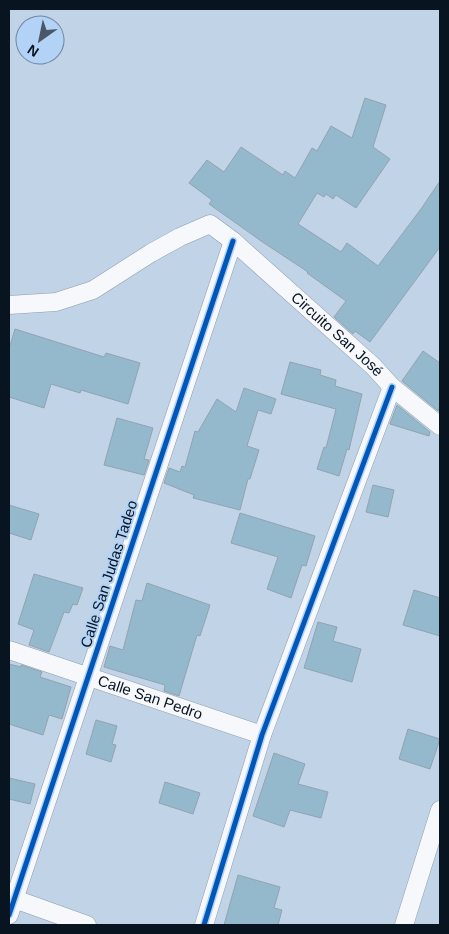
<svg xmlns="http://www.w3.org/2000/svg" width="449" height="934" viewBox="0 0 449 934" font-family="Arial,sans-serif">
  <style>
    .building { fill: #94b8cc; stroke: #92a3b0 }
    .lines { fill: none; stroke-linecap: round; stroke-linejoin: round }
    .street-casing { stroke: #8e9baa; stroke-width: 19 }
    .street { stroke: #f6f8fb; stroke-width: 18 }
    .cycleway-casing { stroke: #b2d2f6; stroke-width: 8 }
    .cycleway { stroke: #0057b8; stroke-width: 5 }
    .labels { text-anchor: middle; stroke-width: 4; stroke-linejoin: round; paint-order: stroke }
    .street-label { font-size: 15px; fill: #081420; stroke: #b2d2f6 }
  </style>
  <rect width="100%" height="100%" fill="#c1d3e7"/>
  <!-- building -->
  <g class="building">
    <path d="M 365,98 L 386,105 L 373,147 L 390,159 L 356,208 L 336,195 L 333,199 L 326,194 L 324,197 L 317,193 L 298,224 L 341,252 L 347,243 L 378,266 L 421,209 L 440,181 L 440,247 L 370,342 L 355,331 L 353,334 L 334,317 L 346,301 L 307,273 L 308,272 L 264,243 L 209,204 L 212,200 L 189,183 L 207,160 L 224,172 L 241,147 L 283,175 L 285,171 L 295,178 L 312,148 L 317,151 L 331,126 L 352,138 Z"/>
    <path d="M 15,329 L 104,357 L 106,353 L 140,363 L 128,404 L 81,390 L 80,393 L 51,384 L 44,408 L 9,397 L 9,349 Z"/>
    <path d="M 423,351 L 440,363 L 440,406 L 438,411 L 402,381 Z"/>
    <path d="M 290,362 L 321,370 L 320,375 L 336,380 L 335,386 L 362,394 L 349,450 L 347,449 L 339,476 L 317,469 L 324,447 L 326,448 L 336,409 L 281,394 Z"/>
    <path d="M 244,388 L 276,399 L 271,414 L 258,410 L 247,446 L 259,450 L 250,479 L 248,479 L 240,510 L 193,498 L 194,495 L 164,483 L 169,468 L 180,472 L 182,466 L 185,467 L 195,431 L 198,432 L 217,399 L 236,412 Z"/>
    <path d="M 397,405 L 430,432 L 429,436 L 390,424 Z"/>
    <path d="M 117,418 L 153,428 L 144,459 L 149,460 L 144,475 L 104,465 Z"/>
    <path d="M 373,485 L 394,490 L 388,517 L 366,512 Z"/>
    <path d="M 9,505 L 39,514 L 31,540 L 9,533 Z"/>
    <path d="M 240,513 L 315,536 L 306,566 L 302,565 L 291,598 L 267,589 L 278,557 L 231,543 Z"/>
    <path d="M 34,574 L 83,588 L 77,605 L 73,604 L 69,613 L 64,612 L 49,652 L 29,645 L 34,630 L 18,624 Z"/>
    <path d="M 147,583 L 210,605 L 200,636 L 197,635 L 179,696 L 164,691 L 165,685 L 104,667 L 110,646 L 123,650 L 136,600 L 142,601 Z"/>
    <path d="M 414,590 L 440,598 L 440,636 L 403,625 Z"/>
    <path d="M 318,622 L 337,627 L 333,641 L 361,649 L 352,682 L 304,668 Z"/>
    <path d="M 9,664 L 21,667 L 21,665 L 42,672 L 40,677 L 71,687 L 62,719 L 49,715 L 43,735 L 9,724 Z"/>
    <path d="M 96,720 L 117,726 L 112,744 L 116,745 L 111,762 L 86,754 Z"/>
    <path d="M 408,729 L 440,739 L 430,769 L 399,759 Z"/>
    <path d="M 274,753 L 305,764 L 298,784 L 328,792 L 321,818 L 290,810 L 284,827 L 253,816 Z"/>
    <path d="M 9,778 L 35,784 L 30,804 L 9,799 Z"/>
    <path d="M 165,782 L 200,793 L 193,814 L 159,803 Z"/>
    <path d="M 238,875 L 280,887 L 274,908 L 282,910 L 278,925 L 224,925 Z"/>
  </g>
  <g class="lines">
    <defs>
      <g id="street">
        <path id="s1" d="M 9,305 L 56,302 L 93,290 L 151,253 L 180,237 L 210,224 L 233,241 L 373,366 L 392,387 L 440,426"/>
        <path id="s2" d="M 9,650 L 262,735"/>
        <path d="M 9,897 L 87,925"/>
        <path d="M 9,915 L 233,241"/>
        <path d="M 204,925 L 262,735 L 392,387"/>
        <path d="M 404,925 L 440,810"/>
      </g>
    </defs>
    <!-- street casing -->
    <use href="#street" class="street-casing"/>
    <!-- street -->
    <use href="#street" class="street"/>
    <defs>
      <g id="cycleway">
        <path d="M 9,915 L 233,241"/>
        <path d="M 204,925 L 262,735 L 392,387"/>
      </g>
    </defs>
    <!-- cycleway casing -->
    <use href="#cycleway" class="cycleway-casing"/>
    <!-- cycleway -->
    <use href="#cycleway" class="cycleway"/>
  </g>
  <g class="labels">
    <!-- street labels -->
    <g class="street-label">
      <text dy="5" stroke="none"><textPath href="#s1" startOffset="389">Circuito San José</textPath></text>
      <text transform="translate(109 574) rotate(-72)" y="5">Calle San Judas Tadeo</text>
      <text dy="5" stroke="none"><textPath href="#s2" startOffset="149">Calle San Pedro</textPath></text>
    </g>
  </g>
  <!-- border -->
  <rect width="449" height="934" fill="none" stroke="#081420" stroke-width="20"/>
  <!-- north arrow -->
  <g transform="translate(40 40) rotate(213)"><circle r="24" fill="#b2d2f6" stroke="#6e86a0"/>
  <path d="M0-4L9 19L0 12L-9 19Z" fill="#495766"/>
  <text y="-8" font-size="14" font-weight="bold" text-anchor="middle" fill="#081420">N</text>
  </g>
</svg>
